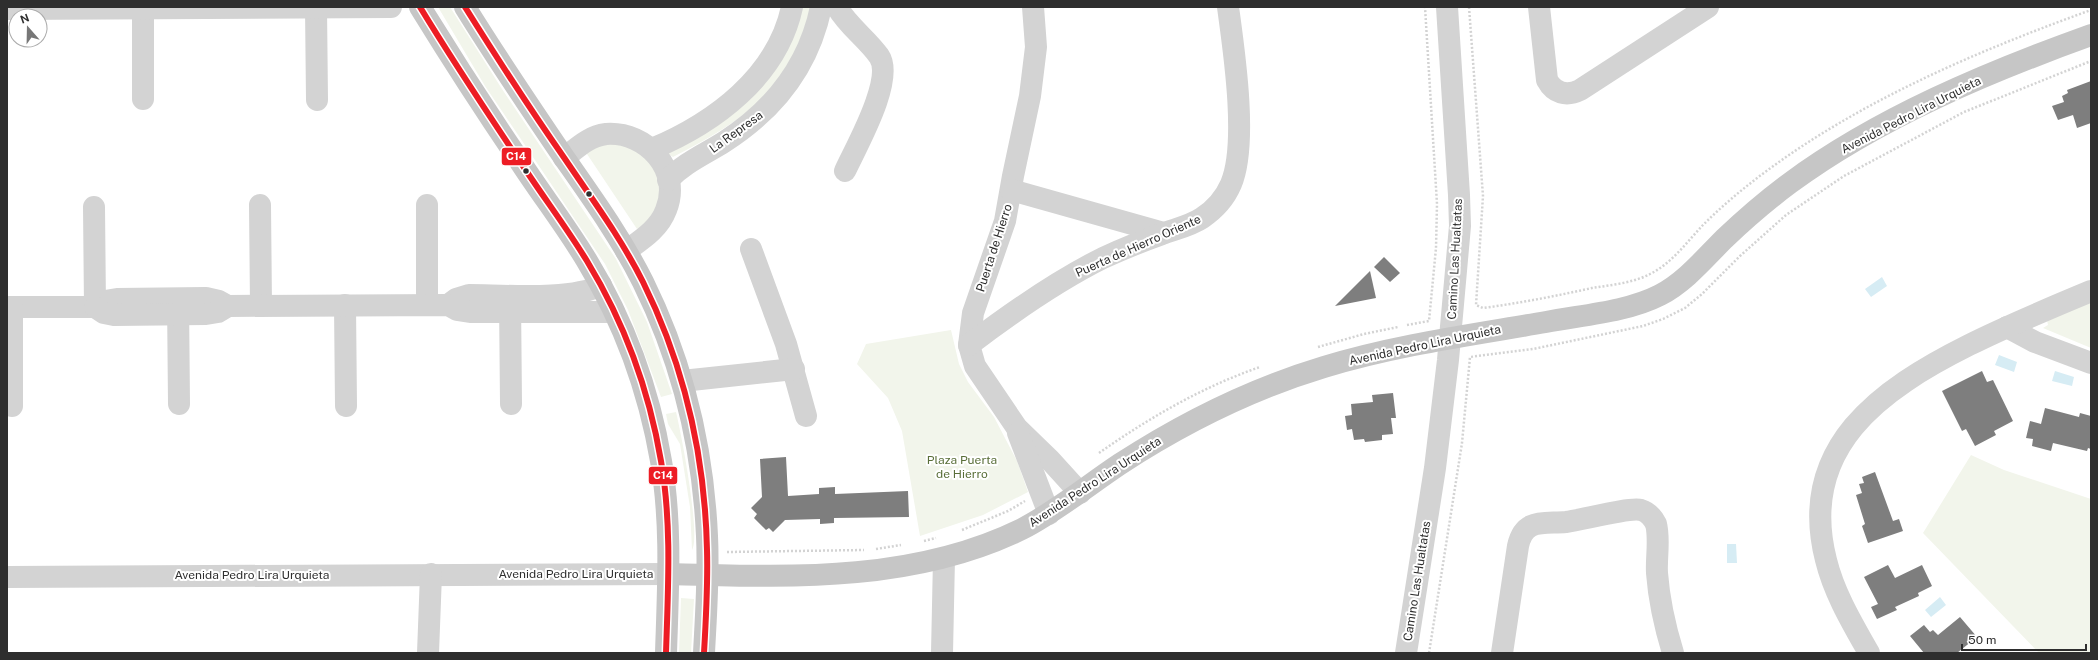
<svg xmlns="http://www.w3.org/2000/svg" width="2098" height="660" viewBox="0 0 2098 660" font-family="'Public Sans',sans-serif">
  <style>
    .green { fill: #f2f5eb }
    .water { fill: #d6ecf4 }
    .building { fill: #7e7e7e }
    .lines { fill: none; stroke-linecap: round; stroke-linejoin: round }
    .path { stroke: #d3d3d3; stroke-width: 2.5; stroke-dasharray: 2 2; stroke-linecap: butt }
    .minor { stroke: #d3d3d3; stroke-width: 22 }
    .major { stroke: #c6c6c6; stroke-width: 22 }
    .bus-1-casing { stroke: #fff; stroke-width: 9 }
    .bus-1 { stroke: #ed1c24; stroke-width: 6 }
    .bus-dot { fill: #2e2e2e; stroke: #fff; stroke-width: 1.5 }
    .labels { text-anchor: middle; stroke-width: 4; stroke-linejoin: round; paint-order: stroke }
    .street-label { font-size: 12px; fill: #2e2e2e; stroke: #fff }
    .park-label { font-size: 12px; fill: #596e38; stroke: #fff }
    .line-badge { stroke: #fff; stroke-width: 1.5 }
    .badge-label { font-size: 11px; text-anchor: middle; font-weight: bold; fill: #fff }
  </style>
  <rect width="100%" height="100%" fill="#fff"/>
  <!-- green -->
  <g class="green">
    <path d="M 438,7 L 450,7 L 502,89 L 616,259 L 647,322 L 672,394 L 661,397 L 628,310 L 605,264 L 485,86 Z"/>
    <path d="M 802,7 L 812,7 C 809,21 804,32 798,44 C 794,52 791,62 786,69 C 760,110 715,136 673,157 L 667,153 L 697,132 Z"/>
    <path d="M 613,141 C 622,145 634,147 642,153 C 656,162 663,188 659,204 C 656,215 646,223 637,229 L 585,151 Z"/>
    <path d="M 2091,301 L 2091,348 L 2043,328 L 2048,325 L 2047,320 Z"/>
    <path d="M 951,330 L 959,364 L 968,382 L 994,417 L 1017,461 L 1028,492 L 983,515 L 920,536 L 902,431 L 888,398 L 857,364 L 866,344 Z"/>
    <path d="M 676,412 C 681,432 701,536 692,550 L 690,507 L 680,444 L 668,424 L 666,414 Z"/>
    <path d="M 1971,455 L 2004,470 L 2091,499 L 2091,653 L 2039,653 L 1923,533 Z"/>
    <path d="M 681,598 L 694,599 L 691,653 L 679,653 Z"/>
  </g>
  <!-- water -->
  <g class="water">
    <path d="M 1882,277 L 1887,286 L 1871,297 L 1865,289 Z"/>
    <path d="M 1999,355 L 2017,362 L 2014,372 L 1995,365 Z"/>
    <path d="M 2055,371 L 2074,377 L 2072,386 L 2052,381 Z"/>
    <path d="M 1727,544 L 1736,544 L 1737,563 L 1727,563 Z"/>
    <path d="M 1940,597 L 1946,605 L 1931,617 L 1925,610 Z"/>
  </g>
  <!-- building -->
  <g class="building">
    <path d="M 2091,81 L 2091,123 L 2077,128 L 2073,115 L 2058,120 L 2052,106 L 2064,102 L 2062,96 L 2068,93 L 2067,90 Z"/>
    <path d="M 1384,257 L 1400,273 L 1390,282 L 1374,267 Z"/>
    <path d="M 1370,271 L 1376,298 L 1335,306 Z"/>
    <path d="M 1982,371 L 1987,382 L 1993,380 L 2013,421 L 1994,431 L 1996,435 L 1975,446 L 1966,429 L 1962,431 L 1942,391 Z"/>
    <path d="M 1393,393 L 1396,418 L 1391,418 L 1393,434 L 1382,435 L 1382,440 L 1365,442 L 1364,439 L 1354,440 L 1352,429 L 1347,430 L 1345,416 L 1352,415 L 1351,404 L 1373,402 L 1372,395 Z"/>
    <path d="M 2045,408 L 2079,417 L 2080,413 L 2091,416 L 2091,449 L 2088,448 L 2087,451 L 2053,443 L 2051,451 L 2032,446 L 2033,439 L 2026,438 L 2030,421 L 2041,424 Z"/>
    <path d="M 786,457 L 788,496 L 819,494 L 819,488 L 835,487 L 835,494 L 908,491 L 909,517 L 834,518 L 834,523 L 820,524 L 820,519 L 785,520 L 773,532 L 769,528 L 766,530 L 754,518 L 757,514 L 751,508 L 762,497 L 760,459 Z"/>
    <path d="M 1875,472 L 1893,521 L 1899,519 L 1903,531 L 1868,543 L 1862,526 L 1865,524 L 1856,495 L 1862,493 L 1859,484 L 1864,483 L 1862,477 Z"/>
    <path d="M 1888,565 L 1895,578 L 1922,565 L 1932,586 L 1918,593 L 1919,596 L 1895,607 L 1897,610 L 1877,619 L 1871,607 L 1878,604 L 1864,577 Z"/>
    <path d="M 1960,617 L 1977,637 L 1957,653 L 1924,653 L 1910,636 L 1924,625 L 1930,632 L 1933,630 L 1938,635 Z"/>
  </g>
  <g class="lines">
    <!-- path -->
    <g class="path">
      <path d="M 1469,7 L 1483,196 L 1476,305 L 1483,308 C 1520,303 1556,296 1592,288 C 1611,285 1633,283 1650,274 C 1671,264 1687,242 1703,225 C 1724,204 1747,185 1772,167 C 1867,98 1980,50 2091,10"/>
      <path d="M 1407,325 L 1429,321 L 1436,248 L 1437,204 L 1425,7"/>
      <path d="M 1318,347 L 1364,334 L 1398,327"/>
      <path d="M 1099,453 C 1149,418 1202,387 1260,367"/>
      <path d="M 962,530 L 1008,511 L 1025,501"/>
      <path d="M 924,541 L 936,538"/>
      <path d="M 876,549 L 901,545"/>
      <path d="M 727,552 L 864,550"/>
      <path d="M 1429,653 L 1462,443 L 1470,357 L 1533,349 L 1643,326 L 1663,319 L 1685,308 L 1702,294 L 1740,256 L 1786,215 L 1844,176 L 1964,112 L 2091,61"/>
    </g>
    <!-- minor -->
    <g class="minor">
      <path d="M 143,7 L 143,99"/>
      <path d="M 316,7 L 317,100"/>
      <path d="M 837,7 C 848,26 866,38 879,56 C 895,79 856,147 845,171"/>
      <path d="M 1033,7 L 1036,47 L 1030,96 L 1013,176 L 1005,221 L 973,313 L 969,345 L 975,366 L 1017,428 L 1050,460 L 1080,493"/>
      <path d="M 1539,7 L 1547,80 C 1554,93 1566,97 1580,90 L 1708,7"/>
      <path d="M 7,9 L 391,7"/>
      <path d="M 652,149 C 714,123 777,77 792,7"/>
      <path d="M 564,158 C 577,148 589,136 606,134 C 647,131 682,171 666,210 C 659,229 641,240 626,251"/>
      <path d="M 668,180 C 684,163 705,154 724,142 C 774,110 809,65 821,7"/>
      <path d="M 1011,190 L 1164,233"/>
      <path d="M 260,205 L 261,306"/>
      <path d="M 427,205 L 427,305"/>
      <path d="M 94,207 L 95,307"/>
      <path d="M 751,249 L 786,344 L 806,416"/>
      <path d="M 510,298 L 511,404"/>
      <path d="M 178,299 L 179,404"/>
      <path d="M 345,305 L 346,406"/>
      <path d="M 448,305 L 456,299 L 469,295 C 502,295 573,301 601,285"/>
      <path d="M 7,307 L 95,307 L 105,301 L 117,299 L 206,298 L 219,301 L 228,306"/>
      <path d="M 12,307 L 12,406"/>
      <path d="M 95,307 L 104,313 L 114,315 L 206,314 L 218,312 L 228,306 L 448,305 L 457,310 L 470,312 L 614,312"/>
      <path d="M 2007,327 L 2035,342 L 2091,363"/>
      <path d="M 969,345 C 1011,313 1055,282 1103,258 C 1123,249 1142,241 1162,234 C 1175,229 1190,226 1202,218 C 1214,210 1225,198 1231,184 C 1248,144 1234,51 1228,7"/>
      <path d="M 682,381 L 794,369"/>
      <path d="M 1018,433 L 1049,514"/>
      <path d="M 7,577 L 669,574"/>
      <path d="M 428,653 L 431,574"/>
      <path d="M 942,653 L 944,558"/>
      <path d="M 1406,653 L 1435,468 L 1448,360 L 1460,226 L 1459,195 L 1447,7"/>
      <path d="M 1502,653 L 1518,546 C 1524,518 1543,524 1566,522 C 1582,520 1629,507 1641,510 C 1648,512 1653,518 1656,524 C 1660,539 1656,558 1657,573 C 1659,600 1665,627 1673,653"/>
      <path d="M 1869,653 C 1852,623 1834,593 1826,560 C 1797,447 1881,389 1969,345 C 2009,325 2050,308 2091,291"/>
    </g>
    <!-- major -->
    <g class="major">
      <path d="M 420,7 C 452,59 485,110 519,160 C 541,194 566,226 587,261 C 624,322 649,391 661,461 C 672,524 668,589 666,653"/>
      <path d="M 465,7 C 497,59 531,109 565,159 C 593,199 621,238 643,282 C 682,361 703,448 707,536 C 709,575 706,614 704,653"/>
      <path d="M 669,574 C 787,577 912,583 1022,529 C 1057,511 1087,486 1120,464 C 1183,423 1251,389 1324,367 C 1396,345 1471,335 1546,322 C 1582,315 1627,312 1660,295 C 1685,282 1704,259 1724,239 C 1745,219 1767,200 1790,183 C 1878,118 1988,72 2091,35"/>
    </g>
    <defs>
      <g id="bus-1">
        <path d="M 420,7 C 454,63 490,117 527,172 C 547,202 568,230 587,261 C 624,322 649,390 661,461 C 672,524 668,589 666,653"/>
        <path d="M 465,7 C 497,58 530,109 565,159 C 592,199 621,238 643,282 C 684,365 705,457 707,550 C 708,584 706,619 704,653"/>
      </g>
    </defs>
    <!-- bus-1 casing -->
    <use href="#bus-1" class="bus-1-casing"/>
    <!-- bus-1 -->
    <use href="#bus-1" class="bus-1"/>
  </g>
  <!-- markers -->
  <g class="bus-dot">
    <circle cx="526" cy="171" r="3.5"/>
    <circle cx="589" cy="194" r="3.5"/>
  </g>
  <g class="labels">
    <!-- street labels -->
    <g class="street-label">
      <text transform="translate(1911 115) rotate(-27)" y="4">Avenida Pedro Lira Urquieta</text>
      <text transform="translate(736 132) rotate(-36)" y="4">La Represa</text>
      <text transform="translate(1138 246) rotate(-24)" y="4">Puerta de Hierro Oriente</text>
      <text transform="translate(994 248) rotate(-72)" y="4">Puerta de Hierro</text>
      <text transform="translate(1455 259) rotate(-87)" y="4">Camino Las Hualtatas</text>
      <text transform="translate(1425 345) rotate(-12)" y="4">Avenida Pedro Lira Urquieta</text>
      <text transform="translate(1095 482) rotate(-33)" y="4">Avenida Pedro Lira Urquieta</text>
      <text x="576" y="578">Avenida Pedro Lira Urquieta</text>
      <text x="252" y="579">Avenida Pedro Lira Urquieta</text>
      <text transform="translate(1417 581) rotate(-81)" y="4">Camino Las Hualtatas</text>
    </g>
    <!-- park labels -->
    <g class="park-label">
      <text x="962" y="464">Plaza Puerta<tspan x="962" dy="14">de Hierro</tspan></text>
    </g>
  </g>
  <g class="line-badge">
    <rect x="501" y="147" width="31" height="19" rx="4" fill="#ed1c24"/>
    <rect x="648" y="466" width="30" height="19" rx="4" fill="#ed1c24"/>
  </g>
  <g class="badge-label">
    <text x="516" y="160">C14</text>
    <text x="663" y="479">C14</text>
  </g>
  <!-- border -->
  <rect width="2098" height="660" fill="none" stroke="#2e2e2e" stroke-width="16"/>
  <!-- north arrow -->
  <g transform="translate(28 28) rotate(340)"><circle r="19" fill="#ffffff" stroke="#ababab"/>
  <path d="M0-3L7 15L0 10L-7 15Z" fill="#777777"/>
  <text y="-6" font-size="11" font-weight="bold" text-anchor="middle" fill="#2e2e2e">N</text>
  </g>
  <!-- scale -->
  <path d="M1962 644v6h124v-6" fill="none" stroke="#2e2e2e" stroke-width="2"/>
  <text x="1968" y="644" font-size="12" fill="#2e2e2e" stroke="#ffffff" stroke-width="3" paint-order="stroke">50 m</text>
</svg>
